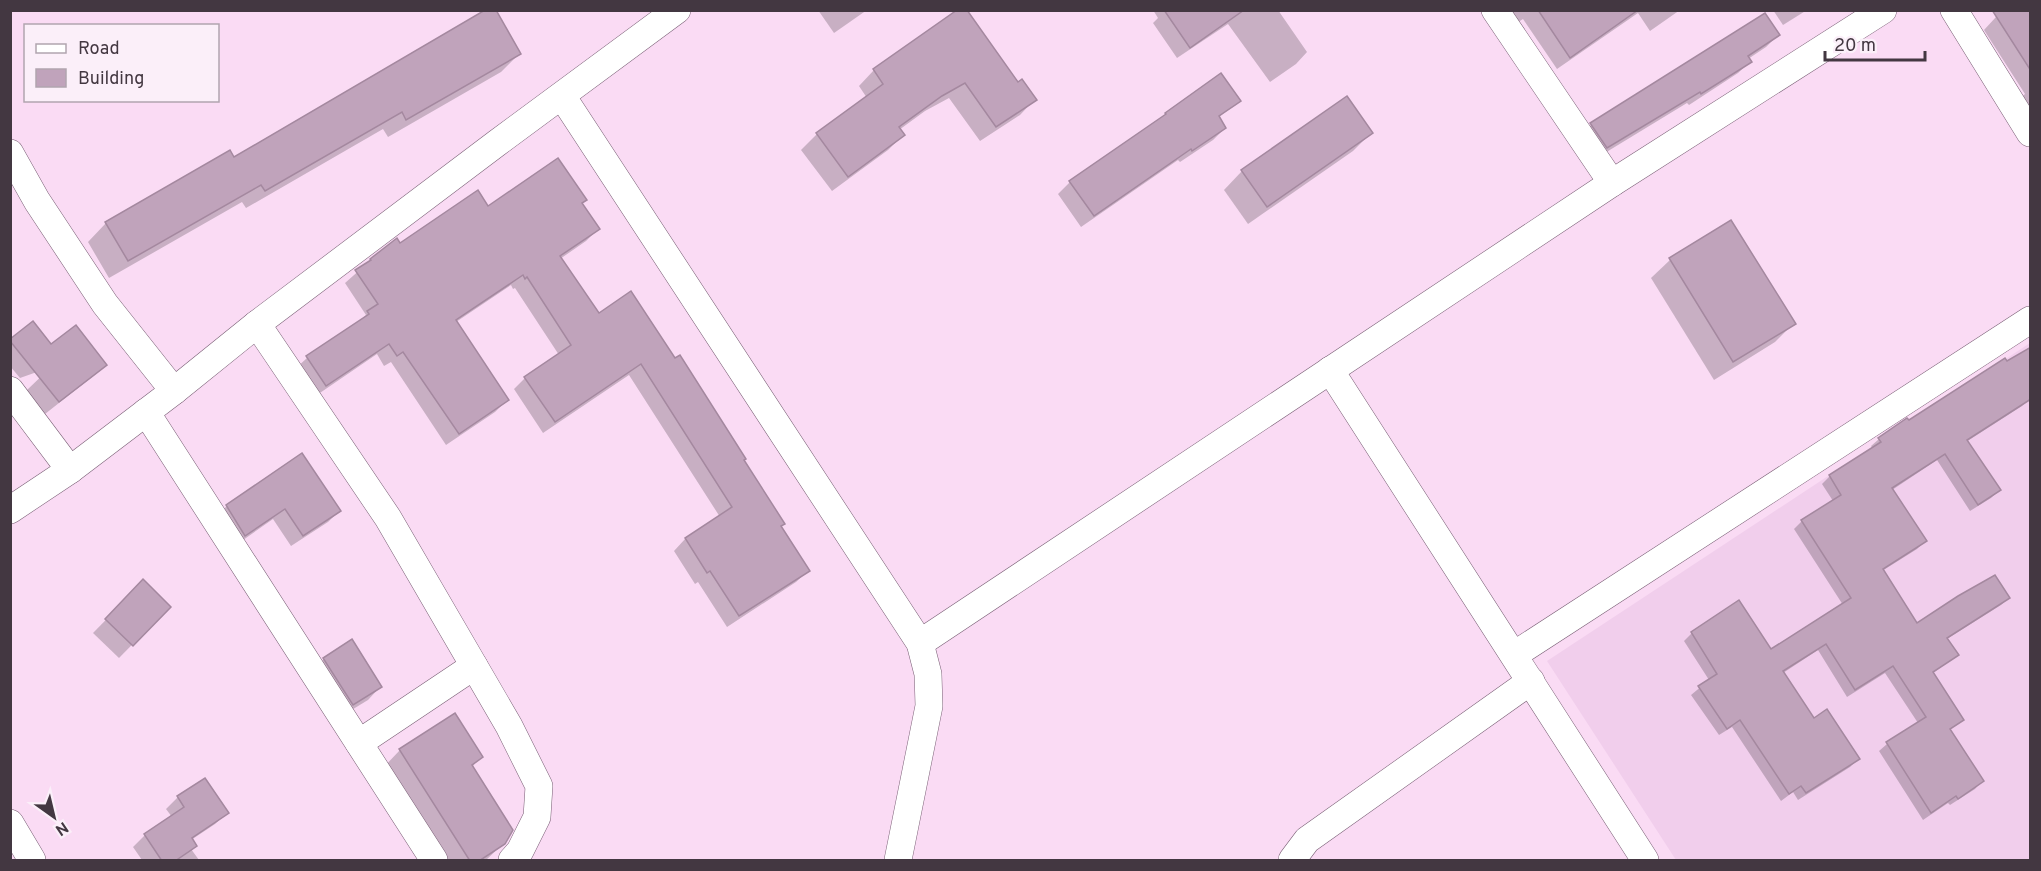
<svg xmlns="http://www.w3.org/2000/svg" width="2041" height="871" viewBox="0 0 2041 871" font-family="Overpass,sans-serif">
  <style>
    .built { fill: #f1ceec }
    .shadow { fill: #0003 }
    .building { fill: #c0a3bb; stroke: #a4889f; stroke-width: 1.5 }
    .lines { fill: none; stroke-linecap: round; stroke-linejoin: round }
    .minor-casing { stroke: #795f75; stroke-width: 28 }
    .minor { stroke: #fff; stroke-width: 27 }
  </style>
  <rect width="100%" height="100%" fill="#fadbf4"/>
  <!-- built -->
  <path class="built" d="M 2030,343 L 2030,860 L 1676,860 L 1547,661 Z"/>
  <!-- shadow -->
  <g class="shadow">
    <path d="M 818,10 L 867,10 L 834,33 Z"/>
    <path d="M 960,10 L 1017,84 L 1035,99 L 1020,115 L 980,141 L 949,98 L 925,111 L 899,130 L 903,135 L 888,150 L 832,191 L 801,150 L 817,134 L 867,98 L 859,86 L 874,70 Z"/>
    <path d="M 1153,10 L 1278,10 L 1307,52 L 1296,64 L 1270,82 L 1228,24 L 1177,58 L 1153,23 L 1158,18 Z"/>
    <path d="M 1501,10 L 1680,10 L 1650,31 L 1638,13 L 1557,69 L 1523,19 L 1512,26 Z"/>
    <path d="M 1773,10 L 1807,10 L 1783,25 Z"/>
    <path d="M 2007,10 L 2030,10 L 2030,137 L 2012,106 L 2025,94 L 1984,30 L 1996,17 Z"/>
    <path d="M 1778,35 L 1766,47 L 1748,59 L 1750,62 L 1738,73 L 1689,105 L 1687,103 L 1595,159 L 1580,136 L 1592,124 Z"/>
    <path d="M 520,53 L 501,72 L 388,137 L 383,129 L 246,208 L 242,202 L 109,278 L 88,242 L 106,223 L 233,159 Z"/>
    <path d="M 1239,101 L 1218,118 L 1225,128 L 1213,140 L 1180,162 L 1178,160 L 1081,227 L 1058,194 L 1070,182 L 1158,122 L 1166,114 Z"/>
    <path d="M 1371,133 L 1353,151 L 1248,224 L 1224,190 L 1242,171 Z"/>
    <path d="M 585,200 L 581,204 L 598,229 L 586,241 L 560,259 L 598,315 L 743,460 L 780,527 L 808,571 L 796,582 L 727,627 L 698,582 L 695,584 L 674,551 L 685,539 L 720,517 L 629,375 L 543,433 L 514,389 L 525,378 L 559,355 L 515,288 L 513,289 L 511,285 L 456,322 L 507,400 L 495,412 L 446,445 L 391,362 L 384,366 L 377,354 L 314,397 L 295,369 L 307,358 L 356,325 L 366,315 L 345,283 L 371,260 L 400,245 L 488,208 Z"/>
    <path d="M 1730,222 L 1794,323 L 1775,342 L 1714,380 L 1651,278 L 1670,260 Z"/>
    <path d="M 10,340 L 105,365 L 92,377 L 45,414 L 27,390 L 51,367 L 20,378 L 10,366 Z"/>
    <path d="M 2029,398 L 2022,406 L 1966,442 L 1999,490 L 1991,498 L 1970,511 L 1937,460 L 1892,490 L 1925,541 L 1917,549 L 1882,571 L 1917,625 L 2008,598 L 2001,605 L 1947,639 L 1957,655 L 1933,673 L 1962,719 L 1949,730 L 1982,781 L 1975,789 L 1950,805 L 1948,803 L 1923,820 L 1879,751 L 1887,744 L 1918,723 L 1885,673 L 1847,697 L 1818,650 L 1783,673 L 1813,720 L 1858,759 L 1850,767 L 1798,800 L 1793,792 L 1781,801 L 1732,727 L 1719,735 L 1691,695 L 1709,680 L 1684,641 L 1692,633 L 1770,651 L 1843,605 L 1794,529 L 1802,521 L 1833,501 L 1822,484 L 1830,476 L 1873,449 L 1871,446 L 1879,439 L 1907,420 Z"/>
    <path d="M 227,506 L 340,510 L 328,522 L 291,546 L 273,519 L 233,547 L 215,517 Z"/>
    <path d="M 143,582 L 169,607 L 119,658 L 93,633 Z"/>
    <path d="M 324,659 L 380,687 L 368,700 L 340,717 L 311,672 Z"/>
    <path d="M 400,750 L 481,757 L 472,767 L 504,843 L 486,860 L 440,860 L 382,769 Z"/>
    <path d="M 178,797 L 227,813 L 215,824 L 191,840 L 191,849 L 199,860 L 142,860 L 133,847 L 145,835 L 172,817 L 166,809 Z"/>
  </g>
  <!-- building -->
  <g class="building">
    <path d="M 485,10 L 496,10 L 521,54 L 406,120 L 402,112 L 265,191 L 261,185 L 128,261 L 105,222 L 230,150 L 234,157 Z"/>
    <path d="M 957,10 L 967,10 L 1018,82 L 1022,79 L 1037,100 L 996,127 L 965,83 L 942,96 L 899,127 L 905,135 L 848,177 L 816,133 L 883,84 L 873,69 Z"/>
    <path d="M 1164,10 L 1244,10 L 1190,48 Z"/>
    <path d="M 1538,10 L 1638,10 L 1570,58 Z"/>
    <path d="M 1992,10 L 2031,10 L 2031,71 Z"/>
    <path d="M 1765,13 L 1780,35 L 1748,56 L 1752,62 L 1701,94 L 1700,92 L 1607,148 L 1590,123 Z"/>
    <path d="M 1221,73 L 1241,101 L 1219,116 L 1226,128 L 1192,151 L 1191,149 L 1094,216 L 1069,181 L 1166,114 L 1165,113 Z"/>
    <path d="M 1347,96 L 1373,133 L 1267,207 L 1241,170 Z"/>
    <path d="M 558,158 L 587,200 L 582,203 L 600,229 L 560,256 L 599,313 L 631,291 L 675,358 L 680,355 L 746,459 L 744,460 L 785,524 L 781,526 L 810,571 L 739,616 L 710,571 L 707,573 L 685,538 L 732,507 L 641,364 L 555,422 L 524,377 L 571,345 L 527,277 L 525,279 L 523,275 L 456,320 L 509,400 L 459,434 L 403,352 L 397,356 L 389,344 L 326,386 L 306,356 L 369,314 L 367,311 L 378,304 L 355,270 L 371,260 L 370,259 L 397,238 L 400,243 L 478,190 L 488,206 Z"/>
    <path d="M 1731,220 L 1796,324 L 1733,362 L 1669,258 Z"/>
    <path d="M 33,321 L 51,344 L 76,325 L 107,365 L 59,402 L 10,341 L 10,339 Z"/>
    <path d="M 2031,347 L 2031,399 L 1967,440 L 2001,490 L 1978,505 L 1945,454 L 1892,488 L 1927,541 L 1883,569 L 1917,623 L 1958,596 L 1995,575 L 2010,598 L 1947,638 L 1959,655 L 1933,672 L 1964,720 L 1950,729 L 1984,781 L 1958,799 L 1956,796 L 1931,813 L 1886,742 L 1926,717 L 1893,666 L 1855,690 L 1826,644 L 1783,671 L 1814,718 L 1827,709 L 1860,759 L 1806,793 L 1801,786 L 1789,794 L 1740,720 L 1727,729 L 1698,686 L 1717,674 L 1691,632 L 1739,600 L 1771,649 L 1851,598 L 1801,520 L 1841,495 L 1829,475 L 1881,442 L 1878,438 L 1907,418 L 1909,420 L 2005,358 L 2007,361 Z"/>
    <path d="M 302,453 L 341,511 L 303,536 L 285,509 L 245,536 L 226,505 Z"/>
    <path d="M 143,579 L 171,607 L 133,646 L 105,619 Z"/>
    <path d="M 352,639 L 382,687 L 353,705 L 323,658 Z"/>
    <path d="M 455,713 L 483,757 L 472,765 L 513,830 L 505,844 L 479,861 L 470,861 L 399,749 Z"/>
    <path d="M 205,778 L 229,813 L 192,838 L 197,846 L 175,861 L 162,861 L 144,834 L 184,807 L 177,796 Z"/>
  </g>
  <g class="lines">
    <defs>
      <g id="minor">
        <path d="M 1495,10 L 1612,183"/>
        <path d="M 1954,10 L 2030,133"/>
        <path d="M 562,96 L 920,643 L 928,674 L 929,706 L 898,860"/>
        <path d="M 10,153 L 37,201 L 105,304 L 174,391"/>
        <path d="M 257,324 L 388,518 L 509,726 L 539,786 L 537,817 L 520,851 L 512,860"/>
        <path d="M 1330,370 L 1645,860"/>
        <path d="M 10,390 L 70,470"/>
        <path d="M 146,412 L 434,860"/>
        <path d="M 10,510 L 70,470 L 174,391 L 257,324 L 497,143 L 677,10"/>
        <path d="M 920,643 L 1612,183 L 1883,10"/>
        <path d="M 1514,655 L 2030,320"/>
        <path d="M 359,743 L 474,666"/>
        <path d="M 10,823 L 32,860"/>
        <path d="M 1292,860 L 1307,840 L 1531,681"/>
      </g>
    </defs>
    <!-- minor casing -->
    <use href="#minor" class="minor-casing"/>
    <!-- minor -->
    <use href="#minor" class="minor"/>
  </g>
  <!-- border -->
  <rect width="2041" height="871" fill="none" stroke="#433741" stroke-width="24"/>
  <!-- legend -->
  <rect x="24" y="24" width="195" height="78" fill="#fbeff9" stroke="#b1a5af" stroke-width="1.5"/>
  <rect x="36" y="44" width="30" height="9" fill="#ffffff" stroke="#b1a5af" stroke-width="1.5"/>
  <text x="78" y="54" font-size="18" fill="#433741">Road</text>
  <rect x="36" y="69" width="30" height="18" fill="#c0a3bb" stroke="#b1a5af" stroke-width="1.5"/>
  <text x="78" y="84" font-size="18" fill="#433741">Building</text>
  <!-- north arrow -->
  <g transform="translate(54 817) rotate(146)" stroke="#fbeff9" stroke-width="4.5" paint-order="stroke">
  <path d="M0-4.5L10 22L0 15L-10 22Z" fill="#433741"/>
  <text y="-9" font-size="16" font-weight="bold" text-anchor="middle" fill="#433741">N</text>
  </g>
  <!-- scale -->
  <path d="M1825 51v9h100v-9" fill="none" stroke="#433741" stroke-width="3"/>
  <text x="1834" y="51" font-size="18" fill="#433741" stroke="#fbeff9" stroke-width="4.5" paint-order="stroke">20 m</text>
</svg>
